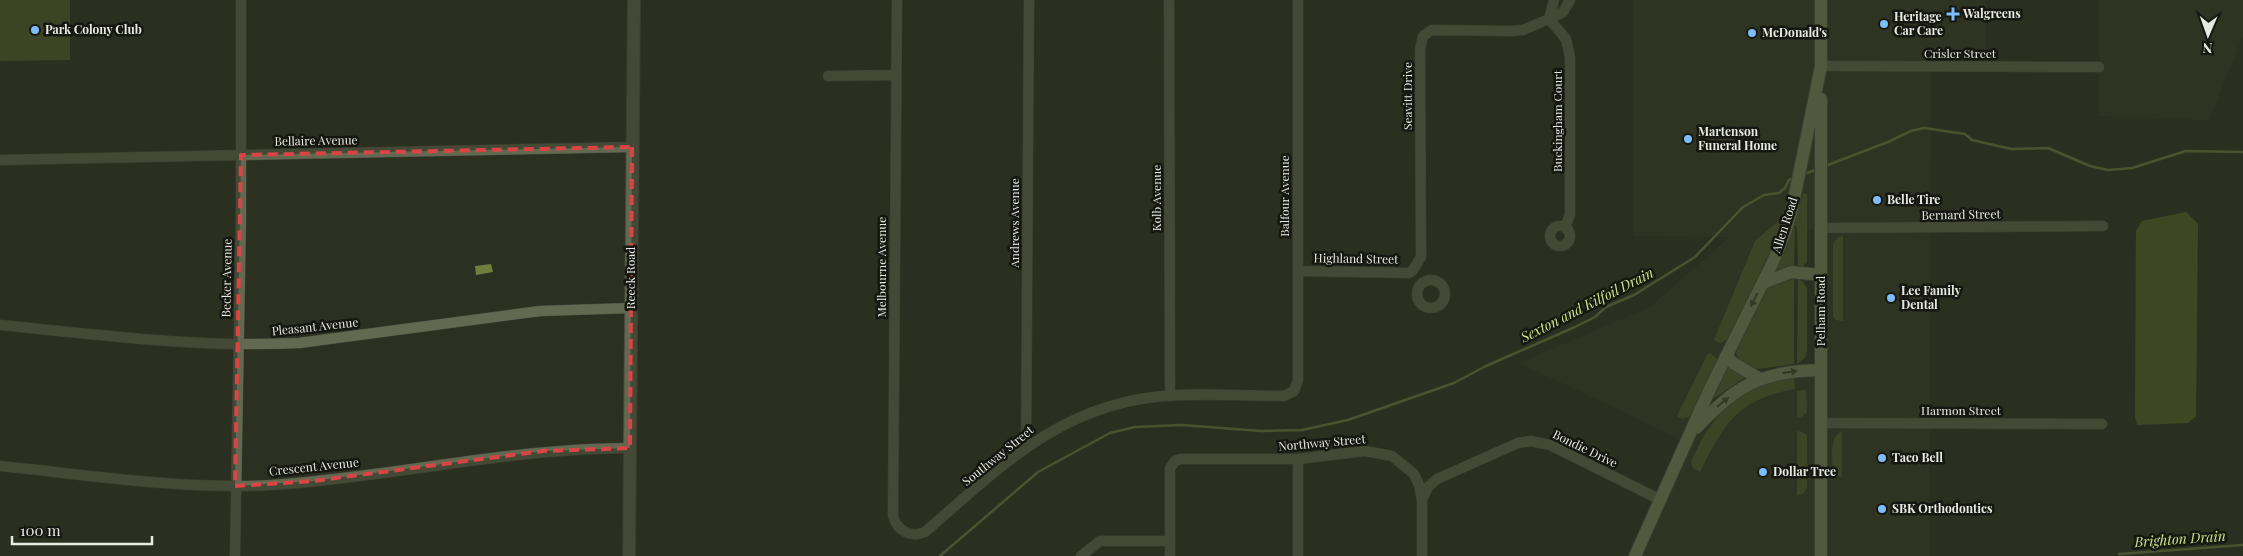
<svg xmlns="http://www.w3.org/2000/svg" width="2243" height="556" viewBox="0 0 2243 556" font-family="'Playfair Display',serif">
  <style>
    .built { fill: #343924; fill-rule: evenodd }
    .green { fill: #525d2e }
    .forest { fill: #566325 }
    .water { fill: #707e40 }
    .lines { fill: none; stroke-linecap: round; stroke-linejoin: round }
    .stream { stroke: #707e40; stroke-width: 2.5 }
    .minor-casing { stroke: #4a4e40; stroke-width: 11 }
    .tertiary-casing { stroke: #4a4e40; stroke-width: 14 }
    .secondary-casing { stroke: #4a4e40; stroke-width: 14 }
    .minor { stroke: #626950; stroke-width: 10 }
    .tertiary { stroke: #626950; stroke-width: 12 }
    .secondary { stroke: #7f8a61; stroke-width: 12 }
    .oneway { fill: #3f4530 }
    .marked { fill: none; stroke: #d94544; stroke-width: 4; stroke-dasharray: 10 6; stroke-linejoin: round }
    .poi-dot { fill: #7fbdf9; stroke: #151710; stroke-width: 2 }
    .labels { text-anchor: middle; stroke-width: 5; stroke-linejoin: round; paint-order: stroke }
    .poi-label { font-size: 12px; font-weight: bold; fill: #e7eae0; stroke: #151710; text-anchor: start }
    .street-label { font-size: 12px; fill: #e7eae0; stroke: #151710 }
    .water-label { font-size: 14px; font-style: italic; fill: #cde388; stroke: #151710 }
  </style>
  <rect width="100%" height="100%" fill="#2c3021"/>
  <!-- built -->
  <g class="built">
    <path d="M 1633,0 L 1986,0 L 1985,67 L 1931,67 L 1929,556 L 1635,556 L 1687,442 L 1520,363 L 1650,307 L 1730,237 L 1633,236 ZM 1819,228 L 1821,370 L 1742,387 L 1692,431 L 1785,233 Z"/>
    <path d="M 2099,0 L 2243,0 L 2243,36 L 2209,120 L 2099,116 Z"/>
  </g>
  <!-- green -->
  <g class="green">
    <path d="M 0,0 L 70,0 L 70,60 L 0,61 Z"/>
    <path d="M 1805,193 L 1807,195 L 1807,262 L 1802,267 L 1798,267 L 1797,227 L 1793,225 L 1803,194 Z"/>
    <path d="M 1778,221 L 1782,224 L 1779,233 L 1728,339 L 1719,343 L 1714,340 L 1755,241 Z"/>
    <path d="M 1792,227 L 1795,228 L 1794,267 L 1777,269 Z"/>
    <path d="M 1843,236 L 1843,321 L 1836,320 L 1833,316 L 1833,244 L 1838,237 Z"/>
    <path d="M 1794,278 L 1794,364 L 1758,369 L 1740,361 L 1735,351 L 1761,297 C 1770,284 1779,280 1794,278 Z"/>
    <path d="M 1798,278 L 1803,282 L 1807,288 L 1807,350 L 1805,358 L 1797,364 Z"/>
    <path d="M 1710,353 L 1716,358 L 1717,362 L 1690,416 L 1683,419 L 1677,416 L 1707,355 Z"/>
    <path d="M 1728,367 L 1745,376 L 1744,378 L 1713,399 Z"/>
    <path d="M 1789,378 L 1794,378 L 1795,389 C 1737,399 1724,424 1700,472 L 1693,468 L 1691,462 C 1712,414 1737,389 1789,378 Z"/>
    <path d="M 1806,390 L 1807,412 L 1803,416 L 1797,418 L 1797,391 Z"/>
    <path d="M 1797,431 L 1805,433 L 1807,436 L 1807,488 L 1804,493 L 1797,496 Z"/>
    <path d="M 1842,431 L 1842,477 L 1838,476 L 1833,471 C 1833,458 1828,438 1842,431 Z"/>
  </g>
  <!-- forest -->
  <path class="forest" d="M 2186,212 L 2198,224 L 2196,416 L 2188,423 L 2137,425 L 2135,416 L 2136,231 L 2142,221 Z"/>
  <!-- water -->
  <path class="water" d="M 491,264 L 493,272 L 476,275 L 475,266 Z"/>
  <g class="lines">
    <!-- stream -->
    <g class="stream">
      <path d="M 1825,166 L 1888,142 L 1911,131 L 1924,128 L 1965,134 L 1972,140 L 2011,149 L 2048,148 L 2090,166 L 2108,170 L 2132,168 L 2186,151 L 2243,152"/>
      <path d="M 1804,174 L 1818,169"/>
      <path d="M 2119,554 L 2243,545"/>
      <path d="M 940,556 L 1038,472 L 1110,433 L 1135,427 L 1182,425 L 1261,431 L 1302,430 L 1348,420 L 1454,383 L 1486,366 L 1575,327 L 1595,317 L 1606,307 L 1634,295 L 1695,257 L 1743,207 L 1764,195 L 1779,193 L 1785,188 L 1789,180 L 1794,178"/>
    </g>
    <defs>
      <g id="minor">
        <path d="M 897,0 L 893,516 C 897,531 911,538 925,532 C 997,470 1055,409 1154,397 C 1194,392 1244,396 1284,396 L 1294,391 L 1298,380 L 1298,0"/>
        <path d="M 1169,0 L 1170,396"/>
        <path d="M 1554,0 L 1549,19 L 1563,12 L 1570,0"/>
        <path d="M 1821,66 L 2099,67"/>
        <path d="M 828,76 L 896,75"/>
        <path d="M 0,160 L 632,147"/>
        <circle cx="1560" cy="236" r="10"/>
        <path d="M 1820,228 L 2103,226"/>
        <path d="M 1413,270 L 1421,257 L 1420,49 L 1423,36 L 1432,30 L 1513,31 L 1523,30 L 1549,19 L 1566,39 L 1570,57 L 1570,214 L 1565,228"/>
        <path d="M 1298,271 L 1409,273 L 1413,270"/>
        <circle cx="1431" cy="294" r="14"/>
        <path d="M 0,325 C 100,335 199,348 299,343 L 540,311 L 631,308"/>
        <path d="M 1821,423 L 2102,424"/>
        <path d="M 1026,447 L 1029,0"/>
        <path d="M 1298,459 L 1298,556"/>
        <path d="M 0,466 C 90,475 182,490 272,485 C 392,477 510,448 630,448"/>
        <path d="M 1422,500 L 1428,487 L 1437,479 L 1518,443 L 1531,441 L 1550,445 L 1661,500"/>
        <path d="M 235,556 L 241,215 L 241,0"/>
        <path d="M 1081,556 L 1100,541 L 1170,541"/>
        <path d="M 1170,556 L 1170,468 L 1175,461 L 1181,459 L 1298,459 L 1365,451 L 1392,456 L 1414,474 L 1419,485 L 1422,500 L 1422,556"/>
      </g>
      <path id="tertiary" d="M 629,556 L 634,0"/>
      <g id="secondary">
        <path d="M 1821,99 L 1821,556"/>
        <path d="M 1763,283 L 1791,272 L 1821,275"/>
        <path d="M 1726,356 L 1733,363 L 1760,379"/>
        <path d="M 1696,428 C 1737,385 1761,371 1821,370"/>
        <path d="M 1635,556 L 1709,391 L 1772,264 L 1785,233 L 1792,209 L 1821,66 L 1821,0"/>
      </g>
    </defs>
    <!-- minor casing -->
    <use href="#minor" class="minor-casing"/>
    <!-- tertiary casing -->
    <use href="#tertiary" class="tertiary-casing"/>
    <!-- secondary casing -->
    <use href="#secondary" class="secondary-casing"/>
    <!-- minor -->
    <use href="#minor" class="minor"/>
    <!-- tertiary -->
    <use href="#tertiary" class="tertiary"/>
    <!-- secondary -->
    <use href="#secondary" class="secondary"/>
  </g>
  <!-- one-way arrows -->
  <defs><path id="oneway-solid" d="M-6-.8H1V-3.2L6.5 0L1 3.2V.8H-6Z" transform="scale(1.25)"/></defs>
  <g class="oneway">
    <use href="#oneway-solid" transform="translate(1754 300) rotate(116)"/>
    <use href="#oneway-solid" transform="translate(1790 372) rotate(-8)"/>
    <use href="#oneway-solid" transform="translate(1723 402) rotate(-39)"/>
  </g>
  <!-- marked area -->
  <path d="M0 0H2243V556H0ZM 632,147 L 630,448 L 543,451 L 313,481 L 235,486 L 241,155 Z" fill="#2c3021" fill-opacity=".55" fill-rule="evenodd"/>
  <path class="marked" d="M 632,147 L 630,448 L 543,451 L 313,481 L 235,486 L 241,155 Z"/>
  <!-- markers -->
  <g class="poi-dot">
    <path d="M1950.5 6.5h5v5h5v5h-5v5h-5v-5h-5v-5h5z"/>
    <circle cx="1884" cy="24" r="5"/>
    <circle cx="35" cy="30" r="5"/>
    <circle cx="1752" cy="33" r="5"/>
    <circle cx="1688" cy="139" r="5"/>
    <circle cx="1877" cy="200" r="5"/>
    <circle cx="1891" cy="298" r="5"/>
    <circle cx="1882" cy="458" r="5"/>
    <circle cx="1763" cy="472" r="5"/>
    <circle cx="1882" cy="509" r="5"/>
  </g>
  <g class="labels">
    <!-- poi labels -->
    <g class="poi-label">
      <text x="1963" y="18">Walgreens</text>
      <text x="1894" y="21">Heritage<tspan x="1894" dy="14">Car Care</tspan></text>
      <text x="45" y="34">Park Colony Club</text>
      <text x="1762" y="37">McDonald's</text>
      <text x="1698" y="136">Martenson<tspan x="1698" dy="14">Funeral Home</tspan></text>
      <text x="1887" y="204">Belle Tire</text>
      <text x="1901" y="295">Lee Family<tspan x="1901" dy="14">Dental</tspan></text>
      <text x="1892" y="462">Taco Bell</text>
      <text x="1773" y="476">Dollar Tree</text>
      <text x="1892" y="513">SBK Orthodontics</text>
    </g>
    <!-- street labels -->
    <g class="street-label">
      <text x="1960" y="58">Crisler Street</text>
      <text transform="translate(1408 96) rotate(-90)" y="4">Seavitt Drive</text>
      <text transform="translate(1558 121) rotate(-90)" y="4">Buckingham Court</text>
      <text transform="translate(316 141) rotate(-1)" y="4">Bellaire Avenue</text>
      <text transform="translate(1285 196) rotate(-90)" y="4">Balfour Avenue</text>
      <text transform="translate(1157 198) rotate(-90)" y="4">Kolb Avenue</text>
      <text transform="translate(1961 215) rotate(-1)" y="4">Bernard Street</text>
      <text transform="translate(1015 223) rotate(-90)" y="4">Andrews Avenue</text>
      <text transform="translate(1785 225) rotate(-72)" y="4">Allen Road</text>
      <text transform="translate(1356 259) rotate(1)" y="4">Highland Street</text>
      <text transform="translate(882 267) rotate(-90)" y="4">Melbourne Avenue</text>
      <text transform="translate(227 278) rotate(-89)" y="4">Becker Avenue</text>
      <text transform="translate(631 278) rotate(-90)" y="4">Reeck Road</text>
      <text transform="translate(1821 311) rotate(-90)" y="4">Pelham Road</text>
      <text transform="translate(315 327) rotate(-6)" y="4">Pleasant Avenue</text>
      <text x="1961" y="415">Harmon Street</text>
      <text transform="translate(1322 443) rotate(-5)" y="4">Northway Street</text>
      <text transform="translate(1585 449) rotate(26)" y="4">Bondie Drive</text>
      <text transform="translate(998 456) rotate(-39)" y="4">Southway Street</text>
      <text transform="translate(314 467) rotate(-6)" y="4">Crescent Avenue</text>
    </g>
    <!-- water labels -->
    <g class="water-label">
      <text transform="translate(1587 305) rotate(-27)" y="5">Sexton and Kilfoil Drain</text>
      <text transform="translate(2180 539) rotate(-4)" y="5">Brighton Drain</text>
    </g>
  </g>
  <!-- north arrow -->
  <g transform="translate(2208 35) rotate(182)" stroke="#151710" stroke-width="4" paint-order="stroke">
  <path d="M0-4L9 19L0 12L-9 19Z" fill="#e7eae0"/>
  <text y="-8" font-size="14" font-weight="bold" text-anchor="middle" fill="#e7eae0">N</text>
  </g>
  <!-- scale -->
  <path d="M12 536v8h140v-8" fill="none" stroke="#e7eae0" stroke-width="2.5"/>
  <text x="20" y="536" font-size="15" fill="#e7eae0" stroke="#151710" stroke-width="4" paint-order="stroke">100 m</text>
</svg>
